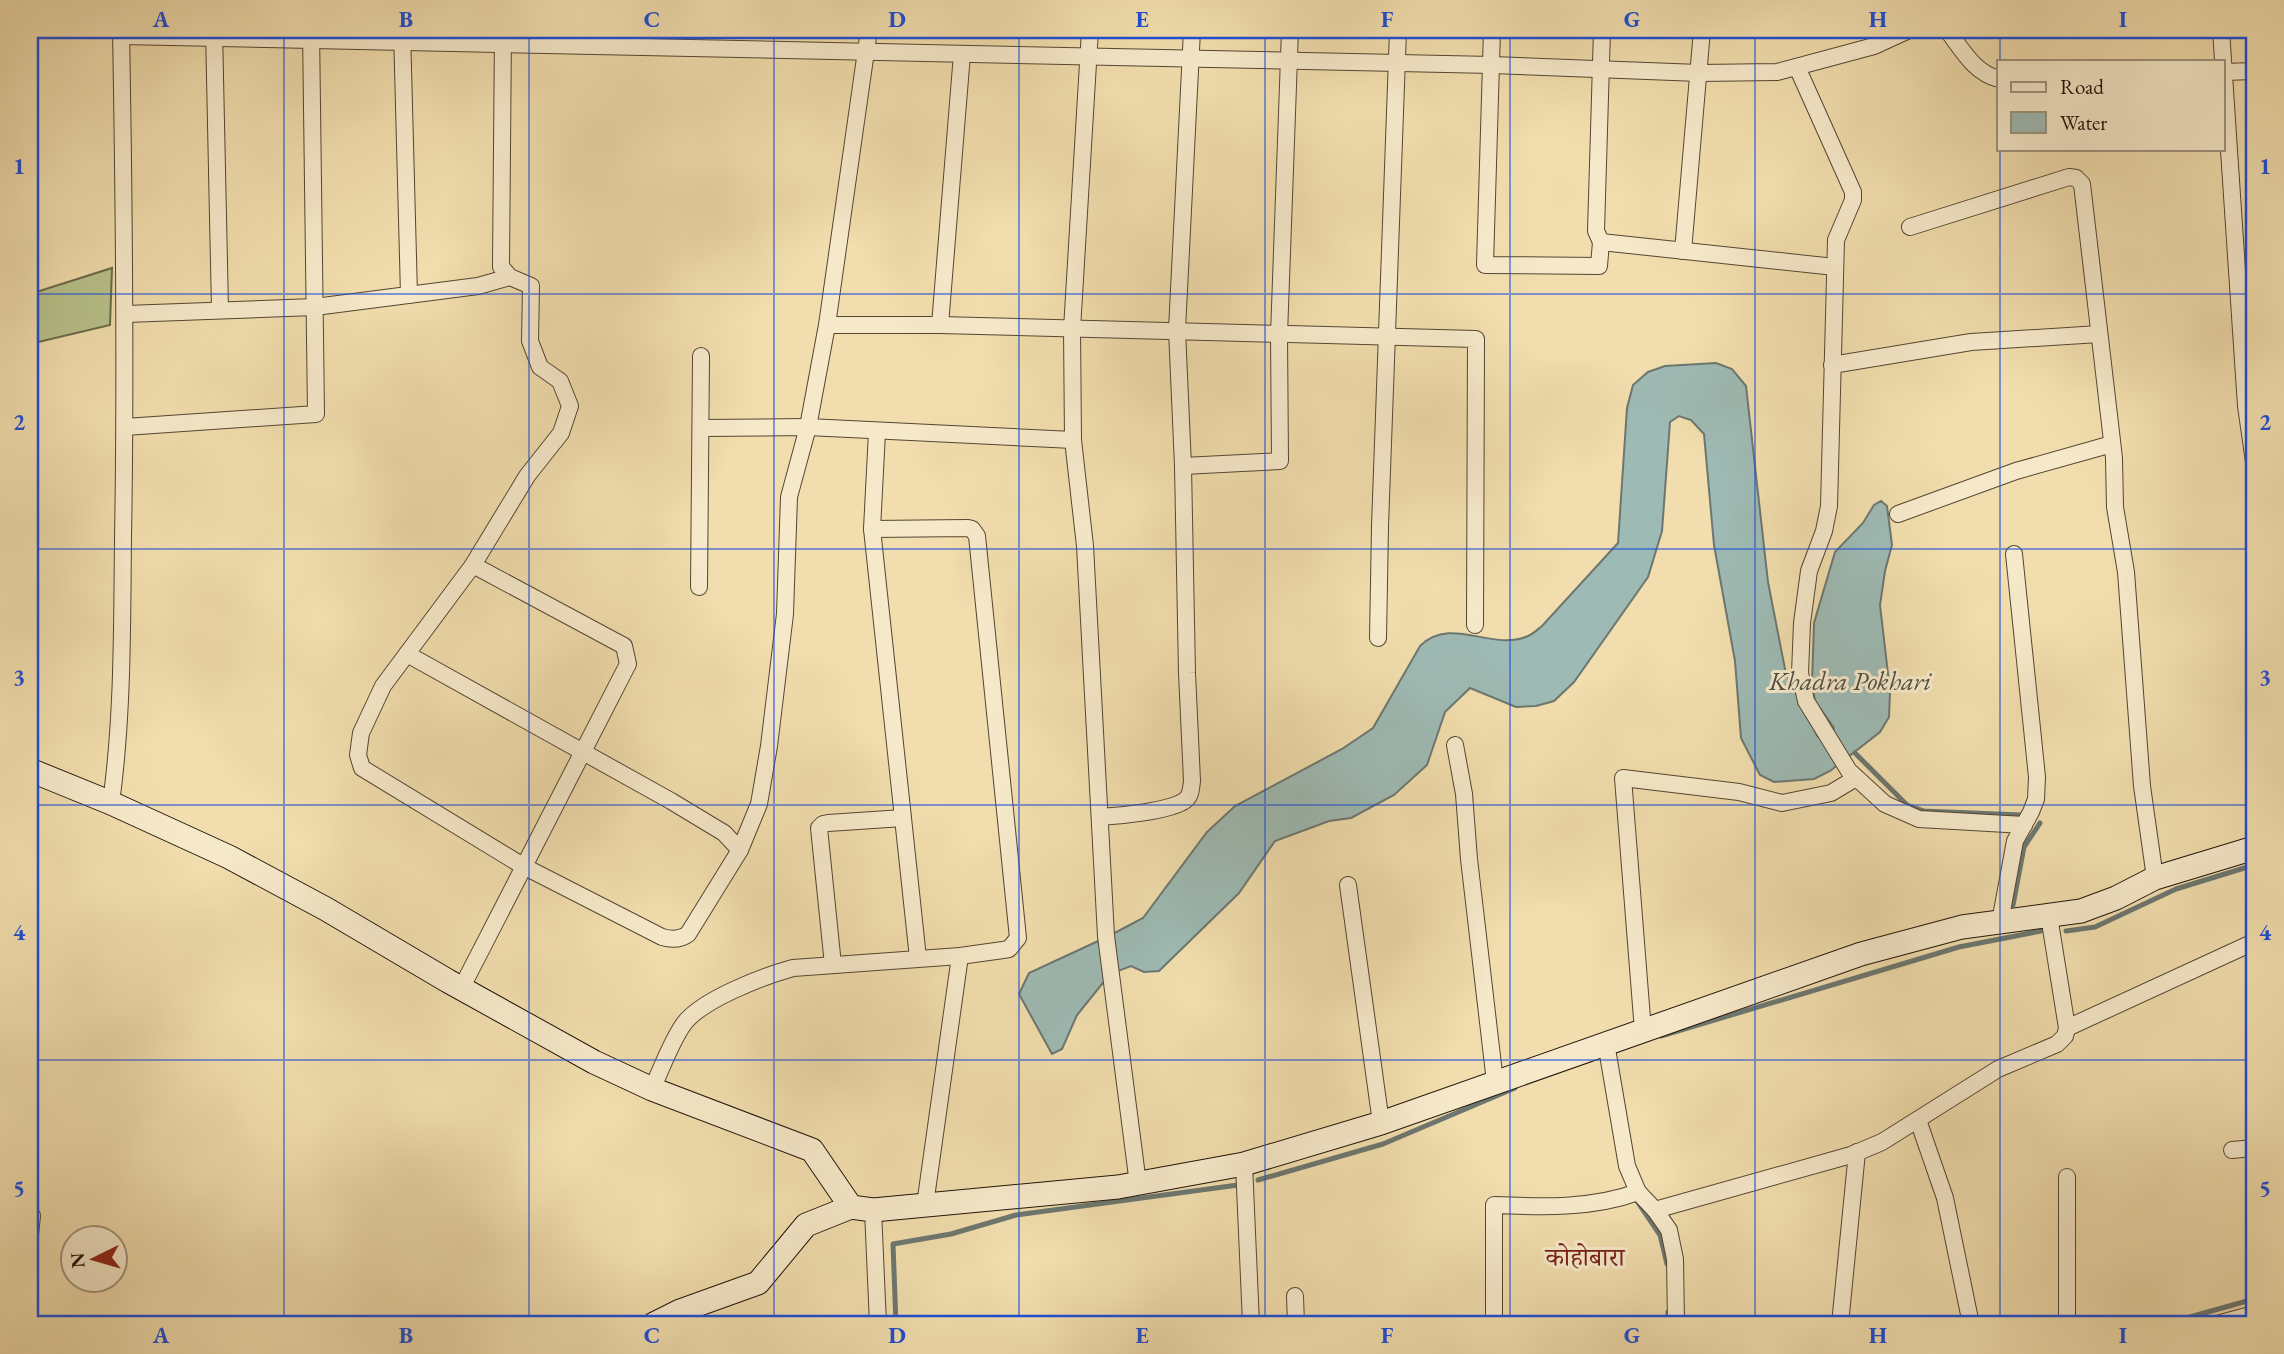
<svg xmlns="http://www.w3.org/2000/svg" width="2284" height="1354" viewBox="0 0 2284 1354" font-family="'EB Garamond','Noto Serif Devanagari',serif">
  <style>
    .green { fill: #b8c28b; stroke: #6c6a4a; stroke-width: 2 }
    .water { fill: #9ebab4; stroke: #6c7770; stroke-width: 2 }
    .lines { fill: none; stroke-linecap: round; stroke-linejoin: round }
    .stream { stroke: #6c7770; stroke-width: 5 }
    .street-casing { stroke: #544632; stroke-width: 18 }
    .secondary-casing { stroke: #201309; stroke-width: 25 }
    .street { stroke: #f6e9ca; stroke-width: 16 }
    .secondary { stroke: #f6e9ca; stroke-width: 23 }
    .grid { fill: none; stroke: #1d4ed8; stroke-width: 2; stroke-opacity: 0.55 }
    .labels { text-anchor: middle; stroke-width: 6; stroke-linejoin: round; paint-order: stroke }
    .water-label { font-size: 26px; font-style: italic; fill: #4c4d45; stroke: #f6e9ca }
    .neighbourhood-label { font-size: 26px; fill: #7a1f14; stroke: #f6e9ca }
    .neatline { fill: none; stroke: #1d4ed8; stroke-width: 2.5 }
    .grid-label { font-size: 23px; text-anchor: middle; font-weight: bold; fill: #1d4ed8 }
  </style>
  <rect width="100%" height="100%" fill="#f1ddad"/>
  <filter id="stains"><feTurbulence type="fractalNoise" baseFrequency=".00286" numOctaves="4"/><feColorMatrix values="0 0 0 0 .2 0 0 0 0 .09 0 0 0 0 .02 0 0 0 .5 -.17"/></filter>
  <radialGradient id="worn" r=".72"><stop offset=".6" stop-color="#630" stop-opacity="0"/><stop offset="1" stop-color="#630" stop-opacity=".3"/></radialGradient>
  <!-- green -->
  <path class="green" d="M 112,268 L 110,325 L 30,344 L 30,294 Z"/>
  <!-- water -->
  <path class="water" d="M 1716,363 L 1732,369 L 1746,386 L 1768,582 L 1786,674 L 1818,737 L 1831,737 L 1834,728 L 1815,701 L 1812,684 L 1814,623 L 1835,552 L 1863,523 L 1874,505 L 1881,501 L 1887,506 L 1892,545 L 1885,571 L 1880,605 L 1890,691 L 1889,717 L 1880,732 L 1830,771 L 1814,779 L 1774,782 L 1760,775 L 1741,738 L 1735,661 L 1714,545 L 1704,434 L 1691,420 L 1679,416 L 1670,422 L 1662,531 L 1648,577 L 1574,682 L 1554,701 L 1536,706 L 1516,707 L 1470,688 L 1445,712 L 1427,765 L 1394,795 L 1351,818 L 1329,821 L 1275,841 L 1239,893 L 1159,971 L 1144,972 L 1131,966 L 1110,974 L 1077,1015 L 1062,1049 L 1052,1054 L 1019,994 L 1029,973 L 1109,936 L 1143,918 L 1207,832 L 1235,806 L 1342,749 L 1373,728 L 1420,646 C 1451,615 1492,652 1528,636 C 1533,634 1538,629 1542,626 L 1618,543 L 1627,408 L 1633,385 L 1648,372 L 1665,366 Z"/>
  <g class="lines">
    <!-- stream -->
    <g class="stream">
      <path d="M 1855,753 L 1907,805 L 1924,811 L 2021,815"/>
      <path d="M 2013,905 L 2024,847 L 2040,823"/>
      <path d="M 2066,931 L 2095,927 L 2176,889 L 2254,865"/>
      <path d="M 1661,1036 L 1959,947 L 2041,931"/>
      <path d="M 1258,1180 L 1383,1144 L 1515,1088"/>
      <path d="M 1637,1201 L 1660,1235 L 1667,1264"/>
      <path d="M 896,1324 L 893,1244 L 951,1234 L 1016,1215 L 1238,1185"/>
      <path d="M 1668,1324 L 1668,1312"/>
      <path d="M 2165,1324 L 2254,1299"/>
    </g>
    <defs>
      <g id="street">
        <path d="M 214,30 L 220,310"/>
        <path d="M 402,30 L 409,295"/>
        <path d="M 503,30 L 501,267 L 510,277 L 531,286 L 530,341 L 540,367 L 560,381 L 570,406 L 561,433 L 527,476 L 473,565 L 383,686 L 361,733 L 358,755 L 362,768 L 523,866 L 662,937 C 672,940 680,940 688,934 L 740,850 L 759,804 L 769,746 L 785,614 L 789,497 L 808,427 L 827,325 L 869,30"/>
        <path d="M 1090,30 L 1072,329 L 1073,440 L 1085,546 L 1106,936 L 1138,1184"/>
        <path d="M 1492,30 L 1485,265 L 1599,266 L 1601,242"/>
        <path d="M 1602,30 L 1596,231 L 1601,242 L 1835,267"/>
        <path d="M 1947,30 C 1962,49 1974,73 1999,79"/>
        <path d="M 2221,30 L 2246,406 L 2254,462"/>
        <path d="M 121,36 L 1492,65 L 1699,73 L 1777,72 L 1874,46 L 1909,30"/>
        <path d="M 1797,67 L 1853,192 L 1853,200 L 1836,240 L 1829,506 L 1824,531 L 1809,571 L 1802,623 L 1800,673 L 1806,701 L 1849,771 L 1885,804 L 1919,819 L 2024,825"/>
        <path d="M 2223,72 L 2254,71"/>
        <path d="M 1910,227 L 2069,177 L 2076,178 L 2082,184 L 2114,458 L 2115,507 L 2126,572 L 2142,786 L 2155,878"/>
        <path d="M 1683,251 L 1702,30"/>
        <path d="M 126,314 L 315,307 L 478,286 L 510,277"/>
        <path d="M 827,325 L 940,325 L 1476,339 L 1475,625"/>
        <path d="M 940,325 L 962,54"/>
        <path d="M 1832,365 L 1971,342 L 2099,334"/>
        <path d="M 125,427 L 316,414 L 311,30"/>
        <path d="M 701,428 L 808,427 L 1073,440"/>
        <path d="M 877,432 L 872,529 L 918,958"/>
        <path d="M 1183,466 L 1280,461 L 1279,335 L 1290,30"/>
        <path d="M 1898,514 L 2016,471 L 2112,444"/>
        <path d="M 699,587 L 701,356"/>
        <path d="M 1378,638 L 1380,526 L 1398,30"/>
        <path d="M 407,654 L 671,801 L 724,833 L 740,850"/>
        <path d="M 1455,745 L 1464,794 L 1469,859 L 1495,1082"/>
        <path d="M 111,803 C 123,715 122,626 123,538 C 126,369 124,199 121,30"/>
        <path d="M 1100,817 C 1120,816 1169,811 1184,801 C 1191,797 1191,789 1192,781 L 1187,673 L 1183,466 L 1177,330 L 1192,30"/>
        <path d="M 1348,885 L 1381,1123"/>
        <path d="M 2000,922 L 2015,841 L 2031,812 L 2036,799 L 2037,777 L 2014,554"/>
        <path d="M 833,965 L 819,828 L 823,824 L 828,823 L 903,818"/>
        <path d="M 461,989 L 628,664 L 624,646 L 473,565"/>
        <path d="M 2067,1028 L 2254,942"/>
        <path d="M 1643,1031 L 1623,778 L 1739,792 L 1782,803 L 1831,793 L 1856,778"/>
        <path d="M 1606,1043 L 1627,1166 L 1638,1192 L 1655,1210 L 1669,1230 L 1675,1259 L 1676,1324"/>
        <path d="M 652,1089 C 662,1068 670,1044 683,1025 C 700,1000 764,976 793,968 L 960,956 L 1003,950 L 1009,949 L 1018,938 L 977,536 L 972,529 L 968,528 L 872,529"/>
        <path d="M 1918,1120 L 1945,1198 L 1971,1324"/>
        <path d="M 2232,1150 L 2254,1148"/>
        <path d="M 1244,1164 L 1251,1324"/>
        <path d="M 2067,1177 L 2067,1324"/>
        <path d="M 925,1205 L 960,956"/>
        <path d="M 873,1210 L 878,1324"/>
        <path d="M 1655,1210 L 1851,1155 L 1882,1142 L 1998,1069 L 2057,1044 L 2065,1036 L 2067,1028 L 2049,916"/>
        <path d="M 30,1215 L 32,1216 L 30,1235"/>
        <path d="M 1295,1296 L 1296,1324"/>
        <path d="M 1494,1324 L 1494,1205 C 1542,1207 1592,1209 1638,1192"/>
        <path d="M 1840,1324 L 1857,1152"/>
        <path d="M 2217,1324 L 2254,1314"/>
      </g>
      <g id="secondary">
        <path d="M 30,770 L 111,803 L 229,857 L 326,909 L 448,981 L 594,1062 L 652,1089 L 812,1150 L 851,1207"/>
        <path d="M 654,1324 L 680,1311 L 758,1283 L 806,1225 L 851,1207 L 873,1210 L 1118,1187 L 1244,1164 L 1381,1123 L 1861,954 L 1962,927 L 2081,911 L 2116,898 L 2155,878 L 2254,848"/>
      </g>
    </defs>
    <!-- street casing -->
    <use href="#street" class="street-casing"/>
    <!-- secondary casing -->
    <use href="#secondary" class="secondary-casing"/>
    <!-- street -->
    <use href="#street" class="street"/>
    <!-- secondary -->
    <use href="#secondary" class="secondary"/>
  </g>
  <!-- grid -->
  <path class="grid" d="M 284,30 L 284,1324M 529,30 L 529,1324M 774,30 L 774,1324M 1019,30 L 1019,1324M 1265,30 L 1265,1324M 1510,30 L 1510,1324M 1755,30 L 1755,1324M 2000,30 L 2000,61M 2000,149 L 2000,1324M 30,294 L 2254,294M 30,549 L 2254,549M 30,805 L 2254,805M 30,1060 L 2254,1060"/>
  <g class="labels">
    <!-- water labels -->
    <g class="water-label">
      <text x="1850" y="690">Khadra Pokhari</text>
    </g>
    <!-- neighbourhood labels -->
    <g class="neighbourhood-label">
      <text x="1585" y="1266">कोहोबारा</text>
    </g>
  </g>
  <!-- margin -->
  <rect width="2284" height="1354" fill="none" stroke="#f1ddad" stroke-width="77"/>
  <!-- legend -->
  <rect x="1997" y="60" width="228" height="91" fill="#f6e9ca" stroke="#a0937d" stroke-width="2"/>
  <rect x="2011" y="82" width="35" height="10" fill="#f6e9ca" stroke="#a0937d" stroke-width="2"/>
  <text x="2060" y="94" font-size="21" fill="#201309">Road</text>
  <rect x="2011" y="112" width="35" height="21" fill="#9ebab4" stroke="#a0937d" stroke-width="2"/>
  <text x="2060" y="130" font-size="21" fill="#201309">Water</text>
  <!-- north arrow -->
  <g transform="translate(94 1259) rotate(265)"><circle r="33" fill="#f6e9ca" stroke="#a0937d" stroke-width="2"/>
  <path d="M0-5L12 26L0 18L-12 26Z" fill="#8f2418"/>
  <text y="-10" font-size="19" font-weight="bold" text-anchor="middle" fill="#201309">N</text>
  </g>
  <rect x="38" y="38" width="2208" height="1278" class="neatline"/>
  <g class="grid-label">
    <text x="161" y="27">A</text>
    <text x="406" y="27">B</text>
    <text x="652" y="27">C</text>
    <text x="897" y="27">D</text>
    <text x="1142" y="27">E</text>
    <text x="1387" y="27">F</text>
    <text x="1632" y="27">G</text>
    <text x="1878" y="27">H</text>
    <text x="2123" y="27">I</text>
    <text x="19" y="174">1</text>
    <text x="2265" y="174">1</text>
    <text x="19" y="430">2</text>
    <text x="2265" y="430">2</text>
    <text x="19" y="685">3</text>
    <text x="2265" y="685">3</text>
    <text x="19" y="940">4</text>
    <text x="2265" y="940">4</text>
    <text x="19" y="1196">5</text>
    <text x="2265" y="1196">5</text>
    <text x="161" y="1343">A</text>
    <text x="406" y="1343">B</text>
    <text x="652" y="1343">C</text>
    <text x="897" y="1343">D</text>
    <text x="1142" y="1343">E</text>
    <text x="1387" y="1343">F</text>
    <text x="1632" y="1343">G</text>
    <text x="1878" y="1343">H</text>
    <text x="2123" y="1343">I</text>
  </g>
  <rect width="100%" height="100%" filter="url(#stains)"/>
  <rect width="100%" height="100%" fill="url(#worn)"/>
</svg>
